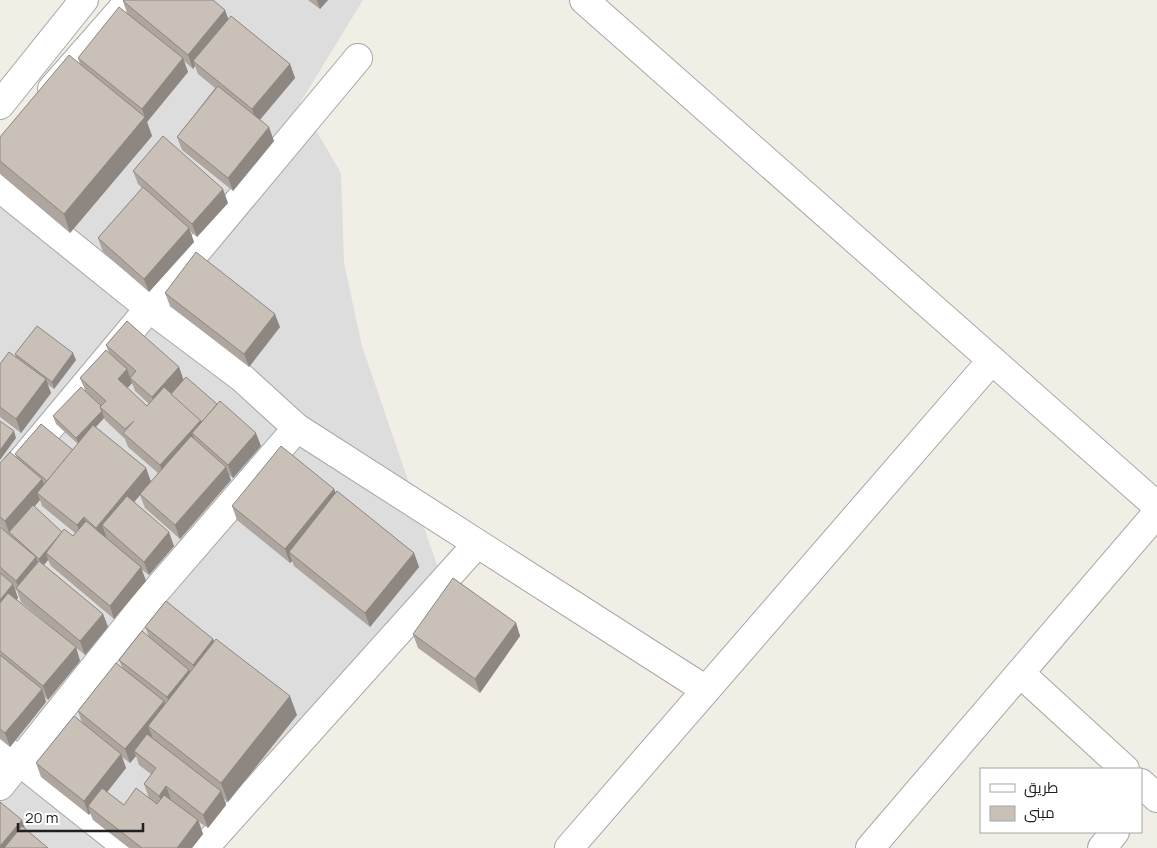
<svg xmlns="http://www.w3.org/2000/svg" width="1157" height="848" viewBox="0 0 1157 848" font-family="Manrope,Cairo,sans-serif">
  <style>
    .residential { fill: #dedddd }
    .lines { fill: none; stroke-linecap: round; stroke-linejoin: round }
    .minor-casing { stroke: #a7a7a7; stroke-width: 30 }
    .tertiary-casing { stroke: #a7a7a7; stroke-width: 30 }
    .minor { stroke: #fff; stroke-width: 28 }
    .tertiary { stroke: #fff; stroke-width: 28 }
    .wall { fill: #ada59e; fill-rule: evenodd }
    .shaded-wall { fill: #8d8681 }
    .building { fill: #c9c0b8; stroke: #8d8681 }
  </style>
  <rect width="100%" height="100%" fill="#f1eee6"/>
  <!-- residential -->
  <path class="residential" d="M 118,0 L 363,0 L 300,103 L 341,173 L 344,263 L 362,346 L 438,568 L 224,848 L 0,848 L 0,137 Z"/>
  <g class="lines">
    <defs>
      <g id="minor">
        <path d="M 52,89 L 130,0"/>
        <path d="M 0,105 L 84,0"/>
        <path d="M 0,188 L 149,308 L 241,377 L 297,428 L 706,690"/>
        <path d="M 0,487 L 358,58"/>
        <path d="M 1020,673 L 1125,769"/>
        <path d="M 0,746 L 128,848"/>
        <path d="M 1141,783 L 1157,798"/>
        <path d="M 0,786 L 149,599 L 297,428"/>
        <path d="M 204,848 L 477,544"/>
        <path d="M 569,848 L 992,360"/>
        <path d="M 870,848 L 1157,513"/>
        <path d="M 1102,848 L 1115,832"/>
      </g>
      <path id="tertiary" d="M 584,0 L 1157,506"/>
    </defs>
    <!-- minor casing -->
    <use href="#minor" class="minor-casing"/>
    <!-- tertiary casing -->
    <use href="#tertiary" class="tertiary-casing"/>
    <!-- minor -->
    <use href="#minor" class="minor"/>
    <!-- tertiary -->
    <use href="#tertiary" class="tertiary"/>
  </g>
  <!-- wall -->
  <g class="wall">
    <path d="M 308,0 L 328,0 L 320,9 Z"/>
    <path d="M 123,1 L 229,19 L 290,64 L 295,78 L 260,120 L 274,141 L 233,191 L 182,150 L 177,137 L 215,88 L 198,74 L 195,66 L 193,69 L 184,61 L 188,72 L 147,122 L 152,136 L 70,233 L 0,174 L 0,137 L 80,64 L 78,58 L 127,13 Z"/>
    <path d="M 133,171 L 228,203 L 197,237 L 190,231 L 194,242 L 149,292 L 103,252 L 98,238 L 142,188 L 138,184 Z"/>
    <path d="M 165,293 L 280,327 L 249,367 L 170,306 Z"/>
    <path d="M 106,345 L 179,367 L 183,380 L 261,446 L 233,478 L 229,475 L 231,480 L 180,539 L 145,508 L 140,495 L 134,502 L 174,546 L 149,575 L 141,569 L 146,581 L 114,619 L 51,566 L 48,560 L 44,565 L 103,614 L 108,627 L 85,655 L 21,602 L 17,591 L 15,589 L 18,598 L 17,600 L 76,647 L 80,661 L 48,700 L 45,697 L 46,702 L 10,747 L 0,739 L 0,527 L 10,536 L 0,526 L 0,463 L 17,458 L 15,454 L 73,450 L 78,444 L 56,424 L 53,416 L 85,390 L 80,378 L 109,353 ZM 132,383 L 135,391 L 149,404 L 147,406 L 127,388 ZM 104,418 L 105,420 L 125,439 L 128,447 L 158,473 L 151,482 L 146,468 L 96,427 ZM 40,500 L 42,506 L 75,533 L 73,536 L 62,532 L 34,507 Z"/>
    <path d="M 15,354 L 76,360 L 54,389 L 47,384 L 51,393 L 21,433 L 0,417 L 0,364 L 16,357 Z"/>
    <path d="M 334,489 L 336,493 L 414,553 L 419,567 L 370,627 L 294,566 L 292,561 L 290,563 L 237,520 L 232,506 Z"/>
    <path d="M 516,623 L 520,636 L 480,693 L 418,648 L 413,634 Z"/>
    <path d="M 145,627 L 213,639 L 214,641 L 297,715 L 228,802 L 224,799 L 226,805 L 208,828 L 199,822 L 203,834 L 192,848 L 129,848 L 93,820 L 90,813 L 89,815 L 41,777 L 36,763 L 82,723 L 78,711 L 122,667 L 119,660 L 149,637 ZM 136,756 L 139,765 L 151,774 L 144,784 L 149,798 L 124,805 L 107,792 L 126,768 L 122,757 L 130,763 Z"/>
  </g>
  <!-- shaded-wall -->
  <g class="shaded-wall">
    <path d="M 317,0 L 328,0 L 320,9 Z"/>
    <path d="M 225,10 L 230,23 L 193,61 L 195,66 L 193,69 L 188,55 Z"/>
    <path d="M 183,58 L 188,72 L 147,122 L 152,136 L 70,233 L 64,214 L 145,117 L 142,109 Z"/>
    <path d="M 290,64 L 295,78 L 257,123 L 252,109 Z"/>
    <path d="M 269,127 L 274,141 L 233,191 L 228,178 Z"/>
    <path d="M 223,189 L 228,203 L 197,237 L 192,224 Z"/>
    <path d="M 189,228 L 194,242 L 149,292 L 144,279 Z"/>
    <path d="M 275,314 L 280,327 L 249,367 L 244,354 Z"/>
    <path d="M 73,353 L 76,360 L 54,389 L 52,382 Z"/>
    <path d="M 179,367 L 184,381 L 157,411 L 152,397 Z"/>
    <path d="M 127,369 L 132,383 L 123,393 L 118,379 Z"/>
    <path d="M 46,379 L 51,393 L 21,433 L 16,419 Z"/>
    <path d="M 102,411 L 104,418 L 79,445 L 76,438 Z"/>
    <path d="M 201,420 L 206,433 L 192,433 L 196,444 L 165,479 L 160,465 Z"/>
    <path d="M 14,431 L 16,438 L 0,460 L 0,450 Z"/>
    <path d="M 256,433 L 261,446 L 233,478 L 228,465 Z"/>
    <path d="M 226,467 L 231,480 L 180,539 L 175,525 Z"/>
    <path d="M 146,468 L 151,482 L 109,532 L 102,525 L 106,536 L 101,542 L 96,528 Z"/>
    <path d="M 42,479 L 47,493 L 37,493 L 40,500 L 11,534 L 9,532 L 10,535 L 5,521 Z"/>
    <path d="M 334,489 L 339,503 L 289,552 L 292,561 L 290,563 L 285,549 Z"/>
    <path d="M 84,517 L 89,531 L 82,539 L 77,525 Z"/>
    <path d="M 169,532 L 174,546 L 149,575 L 144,562 Z"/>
    <path d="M 63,533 L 46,553 L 48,560 L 42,567 L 39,559 Z"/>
    <path d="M 414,553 L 419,567 L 370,627 L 365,613 Z"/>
    <path d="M 36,557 L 41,571 L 20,591 L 16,581 Z"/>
    <path d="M 141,567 L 146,581 L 114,619 L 110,606 Z"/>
    <path d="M 13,584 L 18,598 L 0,619 L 0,600 Z"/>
    <path d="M 103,614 L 108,627 L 85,655 L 80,641 Z"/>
    <path d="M 516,623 L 520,636 L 480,693 L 475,679 Z"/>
    <path d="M 213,639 L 218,653 L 198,678 L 193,665 Z"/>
    <path d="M 76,647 L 80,661 L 48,700 L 43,686 Z"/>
    <path d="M 189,670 L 194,683 L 172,711 L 167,697 Z"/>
    <path d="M 42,689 L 46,702 L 10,747 L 5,733 Z"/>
    <path d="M 290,696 L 297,715 L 228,802 L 221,783 Z"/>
    <path d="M 164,701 L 169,715 L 148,726 L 152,736 L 137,754 L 134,751 L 136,756 L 130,763 L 125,749 Z"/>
    <path d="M 121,754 L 126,768 L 93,810 L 88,806 L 90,813 L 89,815 L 84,801 Z"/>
    <path d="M 166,786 L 171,800 L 164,809 L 159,796 Z"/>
    <path d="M 221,791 L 226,805 L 208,828 L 203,815 Z"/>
    <path d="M 22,820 L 27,834 L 15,848 L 0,848 L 0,846 Z"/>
    <path d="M 198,820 L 203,834 L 192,848 L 177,848 Z"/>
  </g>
  <!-- building -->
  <g class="building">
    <path d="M 124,0 L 213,0 L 225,10 L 188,55 L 123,1 Z"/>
    <path d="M 119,7 L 183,58 L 142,109 L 78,58 Z"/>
    <path d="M 231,16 L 290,64 L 252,109 L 193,61 Z"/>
    <path d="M 69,55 L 145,117 L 64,214 L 0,161 L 0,137 Z"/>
    <path d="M 218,86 L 269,127 L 228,178 L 177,137 Z"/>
    <path d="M 163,136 L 223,189 L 192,224 L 133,171 Z"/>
    <path d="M 143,187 L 189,228 L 144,279 L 98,238 Z"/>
    <path d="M 196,252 L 275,314 L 244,354 L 165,293 Z"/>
    <path d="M 127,321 L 179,367 L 152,397 L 130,378 L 136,371 L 106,345 Z"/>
    <path d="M 37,326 L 73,353 L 52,382 L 15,354 Z"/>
    <path d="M 106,350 L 127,369 L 118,379 L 147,406 L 164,387 L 201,420 L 160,465 L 123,433 L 134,421 L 125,429 L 100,407 L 106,401 L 80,378 Z"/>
    <path d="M 9,352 L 46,379 L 16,419 L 0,407 L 0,364 Z"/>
    <path d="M 186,377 L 217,404 L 202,422 L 171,394 Z"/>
    <path d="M 81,387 L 101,406 L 100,407 L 102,411 L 76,438 L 53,416 Z"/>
    <path d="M 220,401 L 256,433 L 228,465 L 192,433 Z"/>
    <path d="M 0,421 L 14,431 L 0,450 Z"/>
    <path d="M 41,424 L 73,450 L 47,481 L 15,454 Z"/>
    <path d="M 93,425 L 146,468 L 96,528 L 84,517 L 77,525 L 37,493 Z"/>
    <path d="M 191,436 L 226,467 L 175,525 L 140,494 Z"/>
    <path d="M 281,446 L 334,489 L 285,549 L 232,506 Z"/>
    <path d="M 10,452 L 42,479 L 5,521 L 0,517 L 0,463 Z"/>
    <path d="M 337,491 L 414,553 L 365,613 L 289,552 Z"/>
    <path d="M 127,496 L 169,532 L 144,562 L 102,525 Z"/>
    <path d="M 33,505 L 62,532 L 39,559 L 9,532 Z"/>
    <path d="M 86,521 L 141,567 L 110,606 L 46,553 L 64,529 L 73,536 Z"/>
    <path d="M 0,527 L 36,557 L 16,581 L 0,567 Z"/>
    <path d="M 39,561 L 103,614 L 80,641 L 16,588 Z"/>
    <path d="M 0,573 L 13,584 L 0,600 Z"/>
    <path d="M 453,578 L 516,623 L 475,679 L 413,634 Z"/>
    <path d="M 8,593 L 76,647 L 43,686 L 0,651 L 0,603 Z"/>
    <path d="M 166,601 L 213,639 L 193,665 L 145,627 Z"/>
    <path d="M 142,631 L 189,670 L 167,697 L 119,660 Z"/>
    <path d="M 216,639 L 290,696 L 221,783 L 148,726 Z"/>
    <path d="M 0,655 L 42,689 L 5,733 L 0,729 Z"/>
    <path d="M 116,663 L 164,701 L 125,749 L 78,711 Z"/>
    <path d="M 74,716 L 121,754 L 84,801 L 36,763 Z"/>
    <path d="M 147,734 L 221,791 L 203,815 L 166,786 L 159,796 L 144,784 L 156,768 L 134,751 Z"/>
    <path d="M 102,788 L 124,805 L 136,788 L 157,804 L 164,795 L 198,820 L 177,848 L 142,848 L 88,806 Z"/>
    <path d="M 0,802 L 22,820 L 0,846 Z"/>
    <path d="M 22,826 L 48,848 L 4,848 Z"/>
  </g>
  <!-- legend -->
  <rect x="980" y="768" width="162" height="65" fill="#ffffff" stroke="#a6a6a6"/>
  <rect x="990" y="784" width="25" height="8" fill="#ffffff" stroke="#a6a6a6"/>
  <text x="1024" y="793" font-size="15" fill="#202020">طريق</text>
  <rect x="990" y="806" width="25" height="15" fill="#c9c0b8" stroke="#a6a6a6"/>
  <text x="1024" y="818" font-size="15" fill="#202020">مبنى</text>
  <!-- scale -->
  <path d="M18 823v8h125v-8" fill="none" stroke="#202020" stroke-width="2.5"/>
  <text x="25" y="823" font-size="15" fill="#202020" stroke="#ffffff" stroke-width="4" paint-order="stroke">20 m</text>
</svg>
